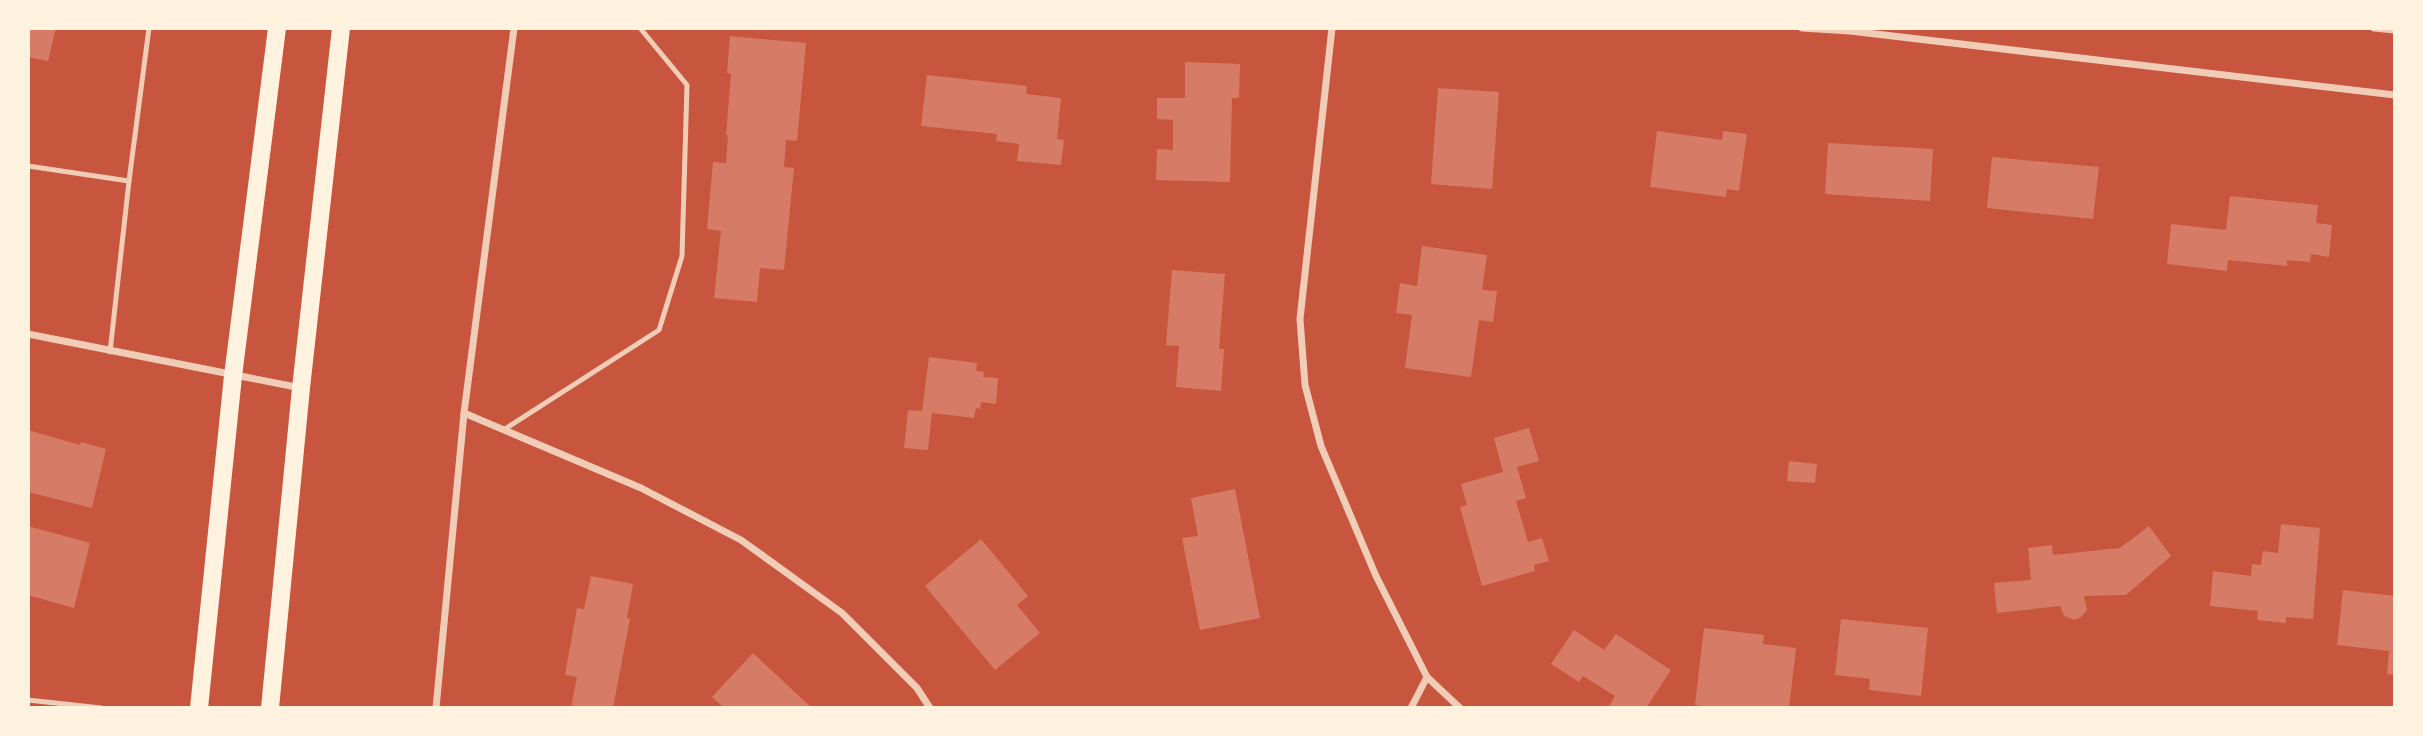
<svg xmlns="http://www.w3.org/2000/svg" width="2423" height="736" viewBox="0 0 2423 736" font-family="Karla,sans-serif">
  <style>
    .building { fill: #d67c66 }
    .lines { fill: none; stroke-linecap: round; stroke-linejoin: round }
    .service { stroke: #f1ccb7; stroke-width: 5 }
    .minor { stroke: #f1ccb7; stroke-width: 7 }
    .primary { stroke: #fff3e0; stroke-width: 18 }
  </style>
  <rect width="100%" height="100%" fill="#c8553d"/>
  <!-- building -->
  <g class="building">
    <path d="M 28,28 L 56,28 L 48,61 L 28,57 Z"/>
    <path d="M 730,36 L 806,43 L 797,141 L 786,140 L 784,167 L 794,168 L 784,270 L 760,268 L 757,302 L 714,298 L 721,231 L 707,229 L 713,162 L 726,163 L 728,135 L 726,135 L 731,74 L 727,73 Z"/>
    <path d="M 1185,62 L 1240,64 L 1239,98 L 1232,98 L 1230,182 L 1156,180 L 1157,149 L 1173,150 L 1173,120 L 1157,119 L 1157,98 L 1185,98 Z"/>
    <path d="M 927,75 L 1027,86 L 1026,94 L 1061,98 L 1057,139 L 1064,140 L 1061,165 L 1017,161 L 1019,144 L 996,141 L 997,134 L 921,126 Z"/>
    <path d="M 1438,88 L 1499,92 L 1492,189 L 1431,184 Z"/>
    <path d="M 1657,131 L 1722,140 L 1723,131 L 1747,134 L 1739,191 L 1727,189 L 1726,197 L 1650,187 Z"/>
    <path d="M 1828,143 L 1933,149 L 1930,201 L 1825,194 Z"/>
    <path d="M 1992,157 L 2099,167 L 2093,219 L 1987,208 Z"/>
    <path d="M 2230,196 L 2318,205 L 2316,223 L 2332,225 L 2329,257 L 2311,254 L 2310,262 L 2287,260 L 2287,266 L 2228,260 L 2227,271 L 2167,264 L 2171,224 L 2226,230 Z"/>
    <path d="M 1422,246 L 1487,255 L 1482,290 L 1497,291 L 1493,322 L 1479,320 L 1471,377 L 1405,368 L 1412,315 L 1396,313 L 1400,283 L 1417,286 Z"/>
    <path d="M 1172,270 L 1225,274 L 1219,349 L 1224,349 L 1221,391 L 1176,387 L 1179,346 L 1166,345 Z"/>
    <path d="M 929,357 L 977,363 L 976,371 L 984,372 L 983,377 L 998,378 L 996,404 L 981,402 L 980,409 L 976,408 L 974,418 L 932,413 L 928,450 L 904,448 L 908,410 L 922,411 Z"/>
    <path d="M 1529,428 L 1539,461 L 1517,467 L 1526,498 L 1516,501 L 1528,542 L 1542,538 L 1549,561 L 1534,565 L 1535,571 L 1482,586 L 1460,507 L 1467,505 L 1461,484 L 1503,472 L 1494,438 Z"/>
    <path d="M 28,430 L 80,445 L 81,442 L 106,449 L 92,508 L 28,492 Z"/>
    <path d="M 1789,461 L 1817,464 L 1815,483 L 1787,481 Z"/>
    <path d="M 1235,489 L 1260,618 L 1200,630 L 1182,538 L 1198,536 L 1191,498 Z"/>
    <path d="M 2281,524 L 2320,528 L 2313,619 L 2286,617 L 2286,623 L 2257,620 L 2258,611 L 2210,606 L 2213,571 L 2251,576 L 2252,564 L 2261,565 L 2263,551 L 2278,553 Z"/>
    <path d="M 28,526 L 90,543 L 74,608 L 28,595 Z"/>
    <path d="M 2149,526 L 2171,556 L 2126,595 L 2084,596 L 2087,610 L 2081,617 L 2075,620 L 2064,616 L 2060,606 L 1997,613 L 1994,583 L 2031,580 L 2028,548 L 2052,545 L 2053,555 L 2120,548 Z"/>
    <path d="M 981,539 L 1028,596 L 1017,605 L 1040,633 L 995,670 L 925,586 Z"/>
    <path d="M 591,576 L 633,584 L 627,618 L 630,619 L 613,708 L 571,708 L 577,677 L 565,675 L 577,608 L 584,609 Z"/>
    <path d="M 2343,590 L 2395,596 L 2395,675 L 2387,674 L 2389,651 L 2337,645 Z"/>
    <path d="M 1841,619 L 1928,628 L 1921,696 L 1869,690 L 1870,679 L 1835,675 Z"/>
    <path d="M 1704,628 L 1764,635 L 1763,644 L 1796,648 L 1789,708 L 1723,708 L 1695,705 Z"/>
    <path d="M 1574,630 L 1604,650 L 1616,634 L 1671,670 L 1646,708 L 1608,708 L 1615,696 L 1583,676 L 1579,682 L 1551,664 Z"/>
    <path d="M 753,653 L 812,708 L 724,708 L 712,697 Z"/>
  </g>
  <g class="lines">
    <!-- service -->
    <g class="service">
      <path d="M 28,166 L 129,181"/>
      <path d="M 110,352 L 129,181 L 149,28"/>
      <path d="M 505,429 L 659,330 L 682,256 L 687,85 L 640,28"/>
      <path d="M 28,700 L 101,708"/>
    </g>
    <!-- minor -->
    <g class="minor">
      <path d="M 1332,28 L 1300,319 L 1305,385 L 1321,446 L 1376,576 L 1427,677 L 1460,708"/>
      <path d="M 1802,28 L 1850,31 L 2395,95"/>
      <path d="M 2374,28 L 2395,30"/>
      <path d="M 28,334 L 301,388"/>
      <path d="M 464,413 L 641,488 L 741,540 L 842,613 L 917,688 L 930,708"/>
      <path d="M 436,708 L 464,413 L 514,28"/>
      <path d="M 1411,708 L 1427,677"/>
    </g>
    <!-- primary -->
    <g class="primary">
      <path d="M 199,708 L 233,376 L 277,28"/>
      <path d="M 270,708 L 301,388 L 341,28"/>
    </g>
  </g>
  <!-- border -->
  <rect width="2423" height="736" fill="none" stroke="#fff3e0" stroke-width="60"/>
</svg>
